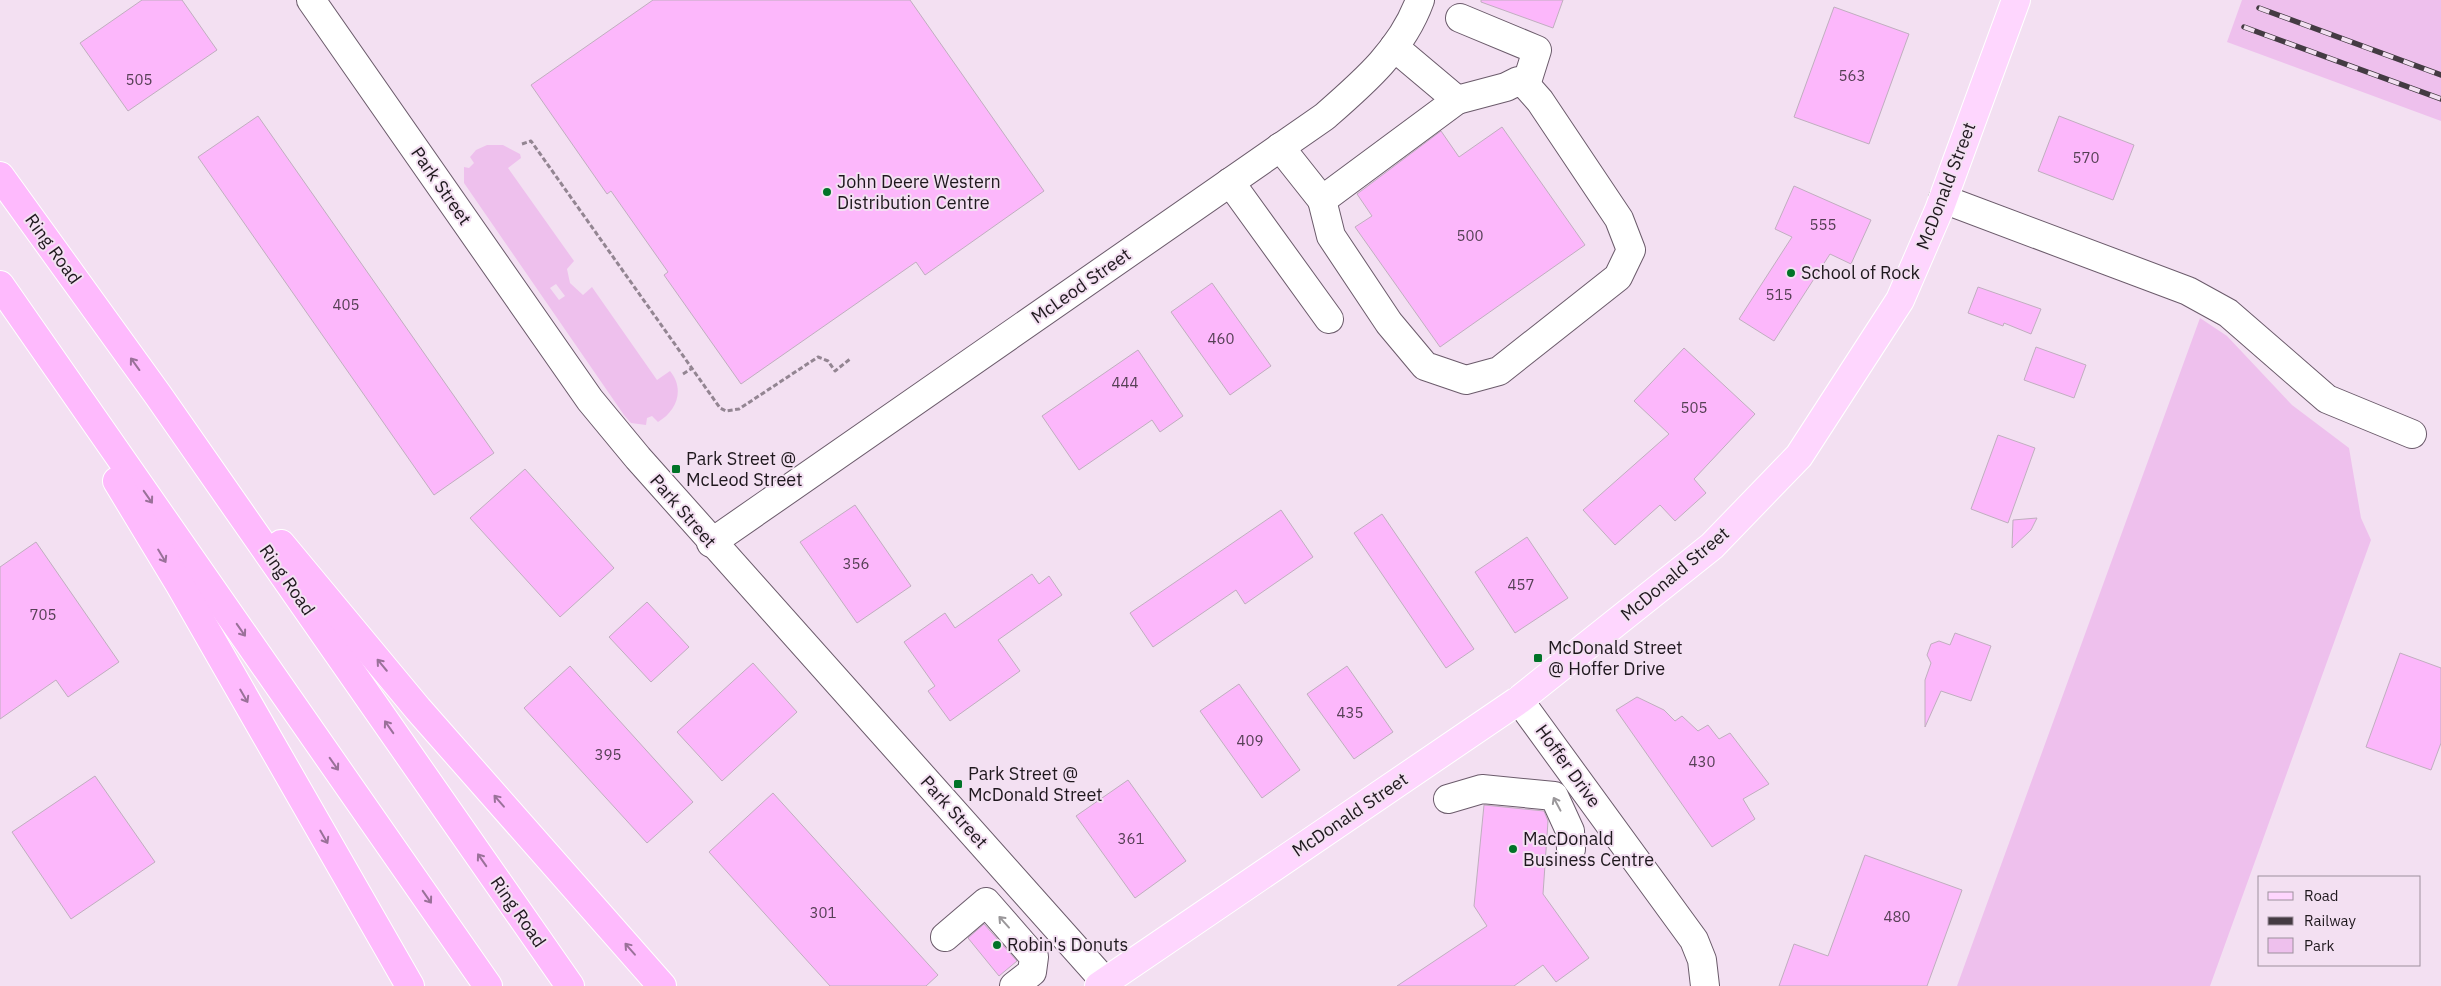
<svg xmlns="http://www.w3.org/2000/svg" width="2441" height="986" viewBox="0 0 2441 986" font-family="'IBM Plex Sans',sans-serif">
  <style>
    .green { fill: #eec0ed; fill-rule: evenodd }
    .building { fill: #fcb7fb; stroke: #c0aebf }
    .lines { fill: none; stroke-linecap: round; stroke-linejoin: round }
    .minor-casing { stroke: #6b5b6b; stroke-width: 30 }
    .major-casing { stroke: #fff; stroke-width: 30 }
    .highway-casing { stroke: #fff; stroke-width: 30 }
    .path { stroke: #938592; stroke-width: 3; stroke-dasharray: 5 2.5; stroke-linecap: butt }
    .minor { stroke: #fff; stroke-width: 28 }
    .major { stroke: #fed6fe; stroke-width: 28 }
    .highway { stroke: #febafd; stroke-width: 28 }
    .rail-casing { stroke: #443b43; stroke-width: 5.5 }
    .rail { stroke: #f3e0f2; stroke-width: 4; stroke-dasharray: 11; stroke-linecap: butt }
    .oneway { stroke: #9a7199 }
    .oneway2 { stroke: #9a979a }
    .poi-dot { fill: #007327; stroke: #f3e0f2; stroke-width: 2 }
    .labels { text-anchor: middle; stroke-width: 4; stroke-linejoin: round; paint-order: stroke }
    .number-label { font-size: 15px; fill: #564055 }
    .poi-label { font-size: 18px; fill: #1f181e; stroke: #f3e0f2; text-anchor: start }
    .street-label { font-size: 18px; fill: #1f181e; stroke: #f3e0f2 }
  </style>
  <rect width="100%" height="100%" fill="#f3e0f2"/>
  <!-- green -->
  <g class="green">
    <path d="M 2242,0 L 2441,0 L 2441,121 L 2227,42 Z"/>
    <path d="M 487,145 L 503,145 L 520,154 L 521,158 L 508,168 L 574,261 L 567,269 L 570,283 L 583,295 L 592,287 L 657,380 L 670,371 C 685,389 677,411 658,422 L 652,416 L 647,418 L 646,425 L 631,423 L 624,415 L 464,183 L 464,167 L 469,168 L 474,163 L 470,157 L 476,150 ZM 556,284 L 565,296 L 559,300 L 550,288 Z"/>
    <path d="M 2200,318 L 2227,336 L 2292,405 L 2349,448 L 2361,518 L 2371,540 L 2210,986 L 1957,986 Z"/>
  </g>
  <!-- building -->
  <g class="building">
    <path d="M 142,0 L 182,0 L 217,50 L 128,111 L 80,43 Z"/>
    <path d="M 653,0 L 910,0 L 1044,191 L 925,275 L 916,262 L 741,384 L 664,275 L 668,272 L 611,191 L 607,194 L 531,85 Z"/>
    <path d="M 1481,0 L 1563,0 L 1553,28 L 1481,2 Z"/>
    <path d="M 1834,7 L 1909,34 L 1869,144 L 1794,117 Z"/>
    <path d="M 258,116 L 494,453 L 434,495 L 198,157 Z"/>
    <path d="M 2059,116 L 2134,145 L 2113,200 L 2038,171 Z"/>
    <path d="M 1502,127 L 1585,245 L 1440,347 L 1355,227 L 1372,216 L 1357,194 L 1441,131 L 1459,157 Z"/>
    <path d="M 1794,186 L 1871,220 L 1851,264 L 1830,254 L 1774,341 L 1739,319 L 1792,237 L 1775,229 Z"/>
    <path d="M 1212,283 L 1271,366 L 1230,395 L 1171,312 Z"/>
    <path d="M 1978,287 L 2041,309 L 2031,334 L 2004,323 L 2003,326 L 1968,313 Z"/>
    <path d="M 2036,347 L 2086,365 L 2074,398 L 2024,380 Z"/>
    <path d="M 1684,348 L 1755,414 L 1694,479 L 1706,493 L 1675,521 L 1660,505 L 1615,545 L 1583,510 L 1669,434 L 1634,401 Z"/>
    <path d="M 1138,350 L 1183,416 L 1160,432 L 1152,420 L 1079,470 L 1042,416 Z"/>
    <path d="M 1998,435 L 2035,448 L 2008,523 L 1971,509 Z"/>
    <path d="M 525,469 L 614,568 L 560,617 L 470,518 Z"/>
    <path d="M 855,505 L 911,586 L 857,623 L 800,542 Z"/>
    <path d="M 1281,510 L 1313,557 L 1245,604 L 1236,590 L 1153,647 L 1130,613 Z"/>
    <path d="M 1382,514 L 1474,649 L 1446,668 L 1354,533 Z"/>
    <path d="M 2037,518 L 2031,530 L 2012,548 L 2013,520 Z"/>
    <path d="M 1527,537 L 1568,598 L 1515,633 L 1475,572 Z"/>
    <path d="M 36,542 L 119,662 L 68,697 L 56,680 L 0,719 L 0,567 Z"/>
    <path d="M 1032,574 L 1039,584 L 1049,576 L 1062,595 L 998,640 L 1020,671 L 950,721 L 928,691 L 935,686 L 904,642 L 945,613 L 955,628 Z"/>
    <path d="M 647,602 L 689,647 L 651,682 L 609,637 Z"/>
    <path d="M 1955,633 L 1991,646 L 1971,701 L 1941,691 L 1925,727 L 1925,680 L 1931,663 L 1927,655 L 1931,644 L 1939,641 L 1950,645 Z"/>
    <path d="M 2400,653 L 2441,668 L 2441,743 L 2431,770 L 2366,747 Z"/>
    <path d="M 753,663 L 797,712 L 722,781 L 677,732 Z"/>
    <path d="M 570,666 L 693,802 L 647,843 L 524,708 Z"/>
    <path d="M 1347,666 L 1393,732 L 1354,759 L 1307,694 Z"/>
    <path d="M 1239,684 L 1300,770 L 1262,798 L 1200,711 Z"/>
    <path d="M 1637,697 L 1664,710 L 1675,721 L 1682,716 L 1698,731 L 1708,725 L 1719,739 L 1730,733 L 1769,784 L 1743,799 L 1755,819 L 1712,847 L 1616,710 Z"/>
    <path d="M 95,776 L 155,862 L 71,919 L 12,832 Z"/>
    <path d="M 1128,780 L 1186,861 L 1135,898 L 1076,816 Z"/>
    <path d="M 773,793 L 938,975 L 926,986 L 830,986 L 709,852 Z"/>
    <path d="M 1484,805 L 1544,811 L 1548,821 L 1543,894 L 1589,958 L 1556,982 L 1543,965 L 1514,986 L 1397,986 L 1487,926 L 1474,906 Z"/>
    <path d="M 1865,855 L 1962,890 L 1927,986 L 1779,986 L 1794,944 L 1828,956 Z"/>
    <path d="M 984,924 L 1017,961 L 999,976 L 968,938 Z"/>
  </g>
  <g class="lines">
    <defs>
      <g id="minor">
        <path d="M 311,0 L 590,400 L 638,458 L 1109,986"/>
        <path d="M 1460,18 L 1537,50 L 1526,85"/>
        <path d="M 1280,147 L 1322,200 L 1457,100 L 1394,47"/>
        <path d="M 1230,182 L 1329,319"/>
        <path d="M 1943,199 L 2188,291 L 2228,313 L 2327,399 L 2412,434"/>
        <path d="M 1322,200 L 1331,236 L 1389,323 L 1425,366 L 1466,380 L 1499,371 L 1618,277 L 1631,250 L 1619,219 L 1540,101 L 1525,84 L 1518,81 L 1506,87 L 1457,100"/>
        <path d="M 711,543 L 1324,117 C 1363,83 1402,50 1420,0"/>
        <path d="M 1519,700 L 1694,940 L 1702,960 L 1705,986"/>
        <path d="M 1448,799 L 1482,789 L 1554,796 L 1570,831 L 1571,849"/>
        <path d="M 945,937 L 986,902 L 1034,957 L 1032,972 L 1014,986"/>
      </g>
      <path id="major" d="M 1099,986 L 1519,700 L 1712,546 L 1799,456 L 1900,300 L 1939,210 L 2016,0"/>
      <g id="highway">
        <path d="M 0,176 L 158,395 L 570,986"/>
        <path d="M 0,285 L 488,986"/>
        <path d="M 117,481 L 180,585 L 410,986"/>
        <path d="M 281,544 L 418,709 L 662,986"/>
      </g>
    </defs>
    <!-- minor casing -->
    <use href="#minor" class="minor-casing"/>
    <!-- major casing -->
    <use href="#major" class="major-casing"/>
    <!-- highway casing -->
    <use href="#highway" class="highway-casing"/>
    <!-- path -->
    <g class="path">
      <path d="M 522,144 L 531,141 L 720,408 L 726,411 L 739,409 L 818,357 L 828,361 L 835,371 L 850,359"/>
      <path d="M 683,374 L 691,369"/>
    </g>
    <!-- minor -->
    <use href="#minor" class="minor"/>
    <!-- major -->
    <use href="#major" class="major"/>
    <!-- highway -->
    <use href="#highway" class="highway"/>
    <defs>
      <g id="rail">
        <path d="M 2259,8 L 2441,75"/>
        <path d="M 2244,27 L 2441,99"/>
      </g>
    </defs>
    <!-- rail casing -->
    <use href="#rail" class="rail-casing"/>
    <!-- rail -->
    <use href="#rail" class="rail"/>
  </g>
  <!-- one-way arrows -->
  <defs><path id="oneway-shaft" d="M-6 0H5M1.5-3L5.5 0L1.5 3" fill="none" stroke-width="1.6" stroke-linecap="round" stroke-linejoin="round" transform="scale(1.25)"/></defs>
  <g class="oneway">
    <use href="#oneway-shaft" transform="translate(135 364) rotate(-126)"/>
    <use href="#oneway-shaft" transform="translate(148 497) rotate(55)"/>
    <use href="#oneway-shaft" transform="translate(162 556) rotate(59)"/>
    <use href="#oneway-shaft" transform="translate(241 630) rotate(55)"/>
    <use href="#oneway-shaft" transform="translate(382 665) rotate(-130)"/>
    <use href="#oneway-shaft" transform="translate(244 696) rotate(60)"/>
    <use href="#oneway-shaft" transform="translate(389 727) rotate(-125)"/>
    <use href="#oneway-shaft" transform="translate(334 764) rotate(55)"/>
    <use href="#oneway-shaft" transform="translate(499 801) rotate(-131)"/>
    <use href="#oneway-shaft" transform="translate(324 837) rotate(60)"/>
    <use href="#oneway-shaft" transform="translate(482 860) rotate(-125)"/>
    <use href="#oneway-shaft" transform="translate(427 897) rotate(55)"/>
    <use href="#oneway-shaft" transform="translate(630 949) rotate(-131)"/>
  </g>
  <g class="oneway2">
    <use href="#oneway-shaft" transform="translate(1557 804) rotate(-118)"/>
    <use href="#oneway-shaft" transform="translate(1004 922) rotate(-132)"/>
  </g>
  <!-- markers -->
  <g class="poi-dot">
    <circle cx="827" cy="192" r="5"/>
    <circle cx="1791" cy="273" r="5"/>
    <rect x="671" y="464" width="10" height="10" rx="2.5"/>
    <rect x="1533" y="653" width="10" height="10" rx="2.5"/>
    <rect x="953" y="779" width="10" height="10" rx="2.5"/>
    <circle cx="1513" cy="849" r="5"/>
    <circle cx="997" cy="945" r="5"/>
  </g>
  <g class="labels">
    <!-- number labels -->
    <g class="number-label">
      <text x="1852" y="81">563</text>
      <text x="139" y="85">505</text>
      <text x="2086" y="163">570</text>
      <text x="1823" y="230">555</text>
      <text x="1470" y="241">500</text>
      <text x="1779" y="300">515</text>
      <text x="346" y="310">405</text>
      <text x="1221" y="344">460</text>
      <text x="1125" y="388">444</text>
      <text x="1694" y="413">505</text>
      <text x="856" y="569">356</text>
      <text x="1521" y="590">457</text>
      <text x="43" y="620">705</text>
      <text x="1350" y="718">435</text>
      <text x="1250" y="746">409</text>
      <text x="608" y="760">395</text>
      <text x="1702" y="767">430</text>
      <text x="1131" y="844">361</text>
      <text x="823" y="918">301</text>
      <text x="1897" y="922">480</text>
    </g>
    <!-- poi labels -->
    <g class="poi-label">
      <text x="837" y="188">John Deere Western<tspan x="837" dy="21">Distribution Centre</tspan></text>
      <text x="1801" y="279">School of Rock</text>
      <text x="686" y="465">Park Street @<tspan x="686" dy="21">McLeod Street</tspan></text>
      <text x="1548" y="654">McDonald Street<tspan x="1548" dy="21">@ Hoffer Drive</tspan></text>
      <text x="968" y="780">Park Street @<tspan x="968" dy="21">McDonald Street</tspan></text>
      <text x="1523" y="845">MacDonald<tspan x="1523" dy="21">Business Centre</tspan></text>
      <text x="1007" y="951">Robin's Donuts</text>
    </g>
    <!-- street labels -->
    <g class="street-label">
      <text transform="translate(441 186) rotate(55)" y="6">Park Street</text>
      <text transform="translate(1946 186) rotate(-69)" y="6">McDonald Street</text>
      <text transform="translate(53 249) rotate(54)" y="6">Ring Road</text>
      <text transform="translate(1081 286) rotate(-35)" y="6">McLeod Street</text>
      <text transform="translate(683 511) rotate(49)" y="6">Park Street</text>
      <text transform="translate(1675 574) rotate(-40)" y="6">McDonald Street</text>
      <text transform="translate(287 580) rotate(55)" y="6">Ring Road</text>
      <text transform="translate(1568 766) rotate(54)" y="6">Hoffer Drive</text>
      <text transform="translate(954 812) rotate(48)" y="6">Park Street</text>
      <text transform="translate(1350 815) rotate(-34)" y="6">McDonald Street</text>
      <text transform="translate(518 912) rotate(55)" y="6">Ring Road</text>
    </g>
  </g>
  <!-- legend -->
  <rect x="2258" y="876" width="162" height="90" fill="#f3e0f2" stroke="#9e909d"/>
  <rect x="2268" y="892" width="25" height="8" fill="#fed6fe" stroke="#9e909d"/>
  <text x="2304" y="901" font-size="15" fill="#1f181e">Road</text>
  <rect x="2268" y="917" width="25" height="8" fill="#443b43" stroke="#9e909d"/>
  <text x="2304" y="926" font-size="15" fill="#1f181e">Railway</text>
  <rect x="2268" y="938" width="25" height="15" fill="#eec0ed" stroke="#9e909d"/>
  <text x="2304" y="951" font-size="15" fill="#1f181e">Park</text>
</svg>
